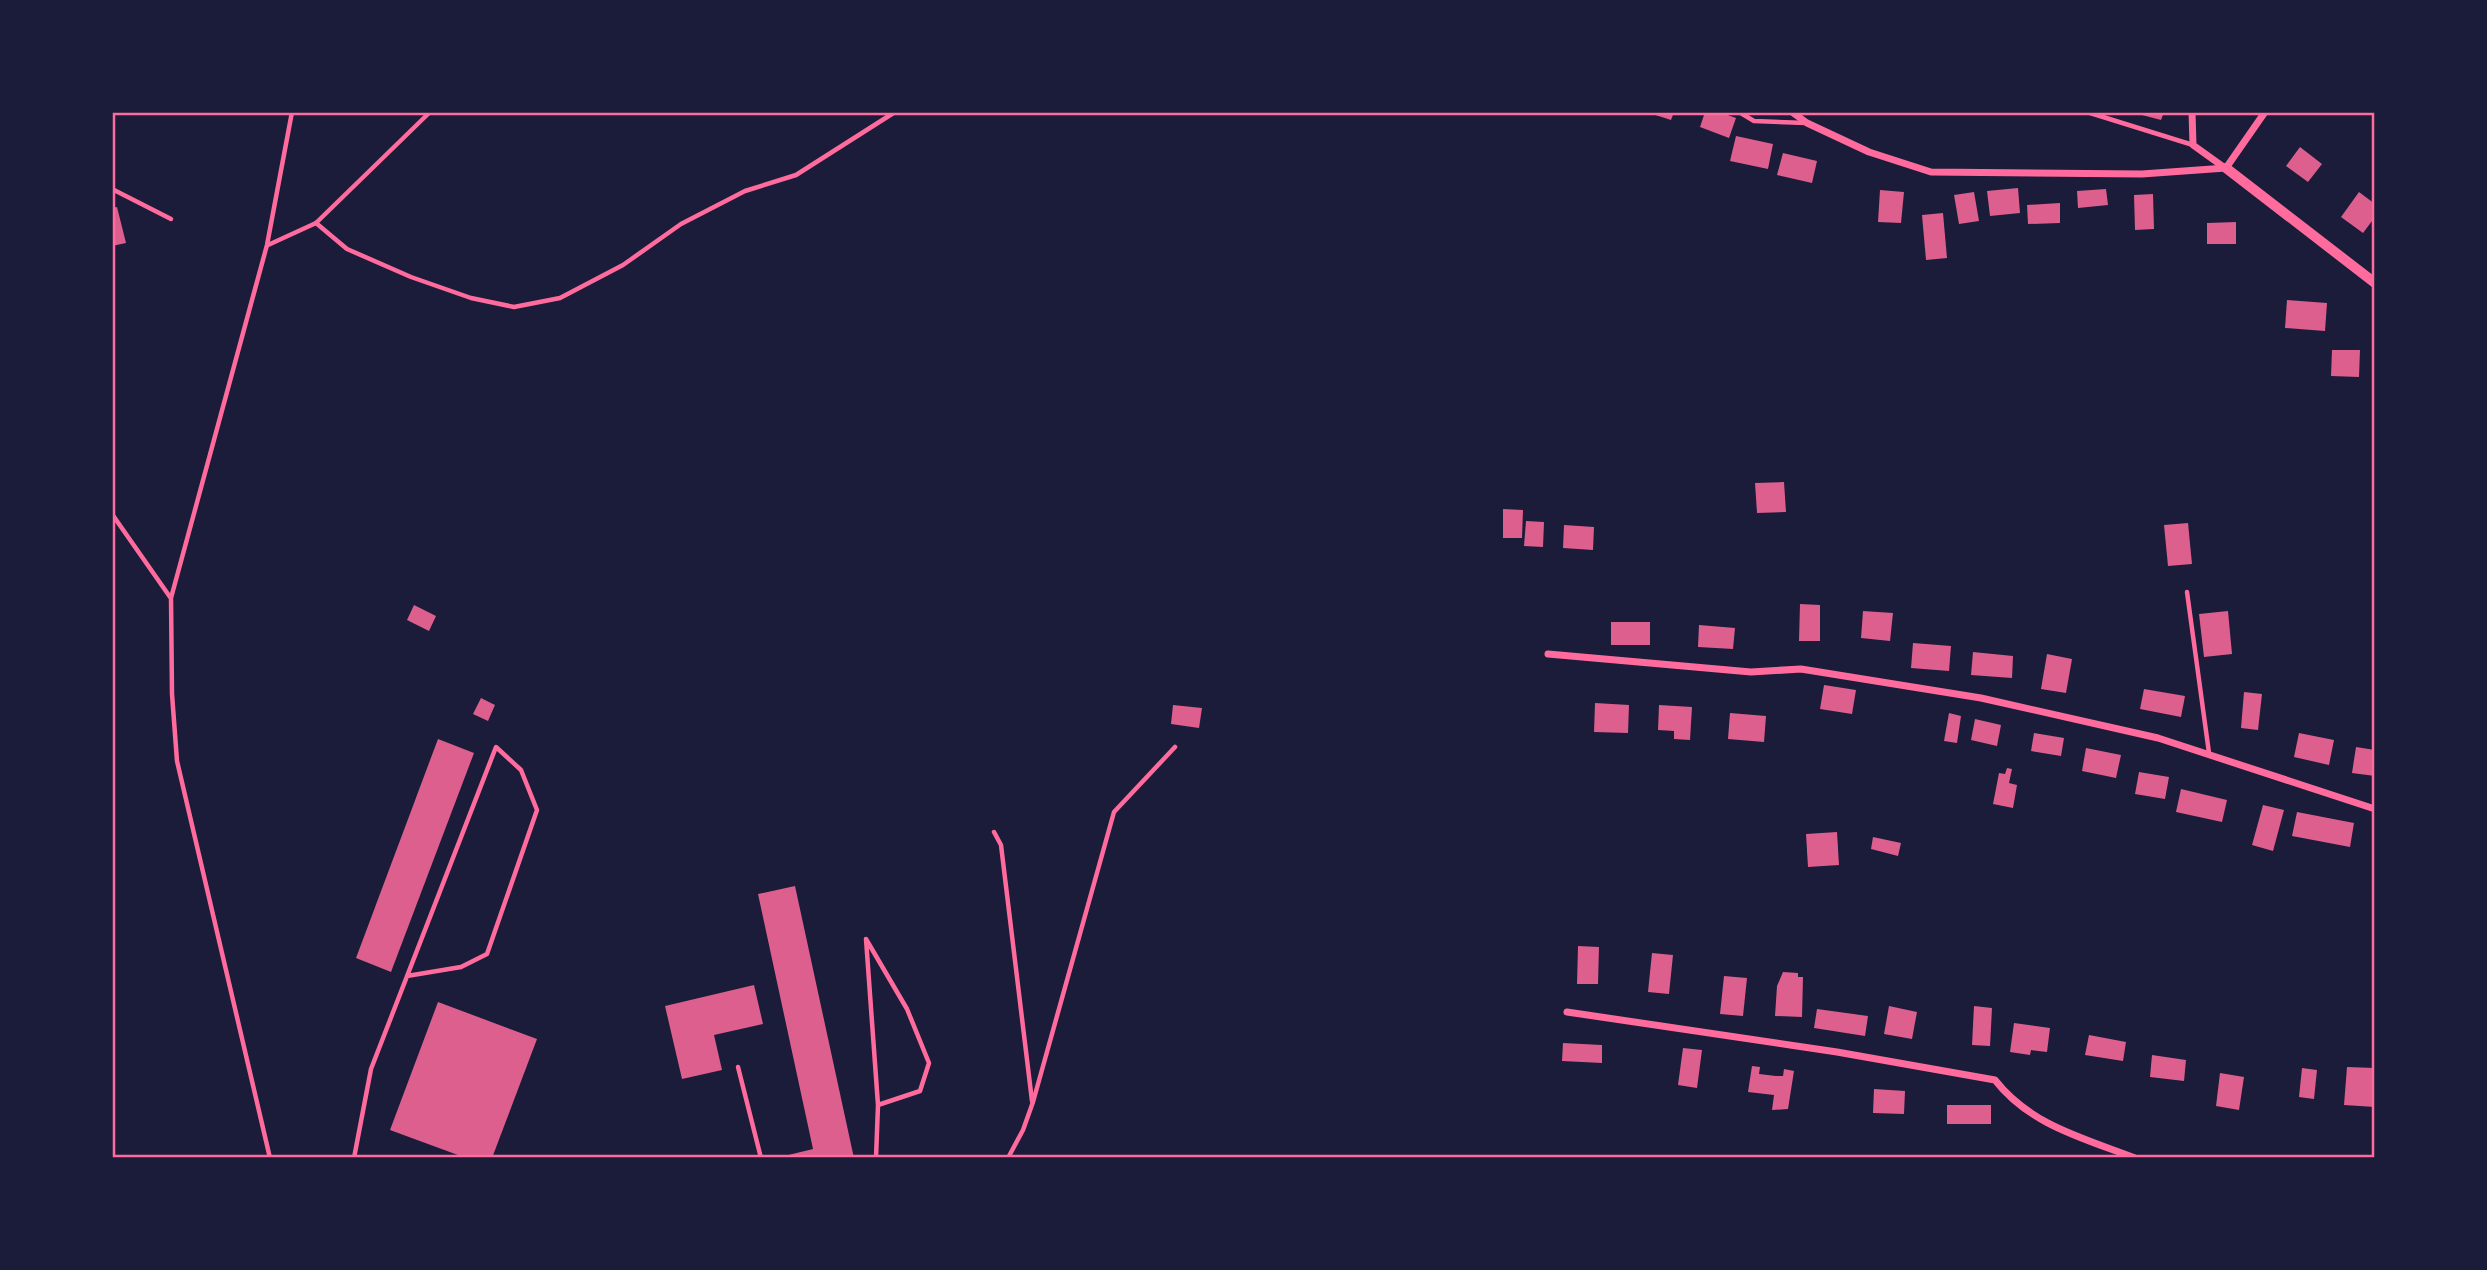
<svg xmlns="http://www.w3.org/2000/svg" width="2487" height="1270" viewBox="0 0 2487 1270" font-family="'PT Sans Narrow',sans-serif">
  <style>
    .building { fill: #dd5f8e }
    .lines { fill: none; stroke-linecap: round; stroke-linejoin: round }
    .service { stroke: #ff6b9d; stroke-width: 4.5 }
    .minor { stroke: #ff6b9d; stroke-width: 7 }
    .tertiary { stroke: #ff6b9d; stroke-width: 10 }
    .neatline { fill: none; stroke: #ff6b9d; stroke-width: 2.5 }
  </style>
  <rect width="100%" height="100%" fill="#1b1b3a"/>
  <!-- building -->
  <g class="building">
    <path d="M 1646,112 L 1674,112 L 1671,120 Z"/>
    <path d="M 1705,112 L 1719,112 L 1736,118 L 1729,138 L 1700,127 Z"/>
    <path d="M 2142,112 L 2164,112 L 2161,120 L 2142,115 Z"/>
    <path d="M 1736,136 L 1773,144 L 1768,169 L 1730,161 Z"/>
    <path d="M 2300,147 L 2322,164 L 2308,182 L 2286,166 Z"/>
    <path d="M 1783,153 L 1817,161 L 1812,183 L 1777,175 Z"/>
    <path d="M 2018,188 L 2020,213 L 1990,216 L 1987,191 Z"/>
    <path d="M 2106,189 L 2108,205 L 2078,208 L 2077,191 Z"/>
    <path d="M 1880,190 L 1904,192 L 1901,223 L 1878,222 Z"/>
    <path d="M 1974,192 L 1979,221 L 1959,224 L 1954,195 Z"/>
    <path d="M 2359,192 L 2375,204 L 2375,217 L 2363,233 L 2341,217 Z"/>
    <path d="M 2153,194 L 2154,229 L 2135,230 L 2134,195 Z"/>
    <path d="M 2060,203 L 2060,223 L 2028,224 L 2027,205 Z"/>
    <path d="M 117,207 L 126,243 L 112,246 L 112,208 Z"/>
    <path d="M 1943,213 L 1947,258 L 1926,260 L 1922,215 Z"/>
    <path d="M 2236,222 L 2236,244 L 2207,244 L 2207,223 Z"/>
    <path d="M 2287,300 L 2327,303 L 2325,331 L 2285,328 Z"/>
    <path d="M 2332,350 L 2360,350 L 2359,377 L 2331,376 Z"/>
    <path d="M 1784,482 L 1786,512 L 1757,513 L 1755,483 Z"/>
    <path d="M 1503,509 L 1523,510 L 1522,538 L 1503,538 Z"/>
    <path d="M 1526,521 L 1544,522 L 1543,547 L 1524,546 Z"/>
    <path d="M 2188,523 L 2192,564 L 2168,566 L 2164,525 Z"/>
    <path d="M 1564,525 L 1594,527 L 1593,550 L 1563,548 Z"/>
    <path d="M 1800,604 L 1820,605 L 1820,641 L 1799,641 Z"/>
    <path d="M 414,605 L 436,616 L 429,631 L 407,620 Z"/>
    <path d="M 1863,611 L 1893,613 L 1890,641 L 1861,638 Z"/>
    <path d="M 2228,611 L 2232,654 L 2204,657 L 2199,614 Z"/>
    <rect x="1611" y="622" width="39" height="23"/>
    <path d="M 1699,625 L 1735,628 L 1733,649 L 1698,647 Z"/>
    <path d="M 1913,643 L 1951,646 L 1949,671 L 1911,668 Z"/>
    <path d="M 1973,652 L 2013,656 L 2012,678 L 1971,675 Z"/>
    <path d="M 2047,654 L 2072,659 L 2066,693 L 2041,689 Z"/>
    <path d="M 1824,685 L 1856,690 L 1852,714 L 1820,709 Z"/>
    <path d="M 2144,689 L 2185,696 L 2181,717 L 2140,709 Z"/>
    <path d="M 2244,692 L 2262,694 L 2258,730 L 2241,728 Z"/>
    <path d="M 481,698 L 495,705 L 488,721 L 473,714 Z"/>
    <path d="M 1595,703 L 1629,705 L 1628,733 L 1594,732 Z"/>
    <path d="M 1173,705 L 1202,708 L 1199,728 L 1171,724 Z"/>
    <path d="M 1659,705 L 1692,707 L 1690,740 L 1674,739 L 1674,731 L 1658,730 Z"/>
    <path d="M 1730,713 L 1766,716 L 1764,742 L 1728,739 Z"/>
    <path d="M 1949,713 L 1961,716 L 1957,743 L 1944,741 Z"/>
    <path d="M 1975,719 L 2001,725 L 1997,746 L 1971,740 Z"/>
    <path d="M 2034,733 L 2064,738 L 2061,756 L 2031,751 Z"/>
    <path d="M 2299,733 L 2334,740 L 2329,765 L 2294,757 Z"/>
    <path d="M 438,739 L 474,753 L 391,972 L 356,958 Z"/>
    <path d="M 2356,747 L 2375,750 L 2375,776 L 2352,773 Z"/>
    <path d="M 2086,748 L 2121,755 L 2116,778 L 2082,771 Z"/>
    <path d="M 2007,768 L 2012,769 L 2009,783 L 2017,785 L 2013,808 L 1993,804 L 1999,773 L 2005,774 Z"/>
    <path d="M 2139,772 L 2169,777 L 2165,799 L 2135,794 Z"/>
    <path d="M 2181,789 L 2227,800 L 2222,822 L 2176,812 Z"/>
    <path d="M 2263,805 L 2284,810 L 2273,851 L 2252,845 Z"/>
    <path d="M 2297,812 L 2354,823 L 2350,847 L 2292,836 Z"/>
    <path d="M 1837,832 L 1839,865 L 1808,867 L 1806,834 Z"/>
    <path d="M 1873,837 L 1901,843 L 1898,856 L 1871,849 Z"/>
    <path d="M 795,886 L 852,1149 L 854,1158 L 776,1158 L 813,1149 L 758,894 Z"/>
    <path d="M 1578,946 L 1599,947 L 1598,984 L 1577,984 Z"/>
    <path d="M 1652,953 L 1673,955 L 1669,994 L 1648,992 Z"/>
    <path d="M 1783,972 L 1798,973 L 1798,977 L 1803,977 L 1802,1017 L 1775,1016 L 1777,986 Z"/>
    <path d="M 1724,976 L 1747,978 L 1743,1016 L 1720,1014 Z"/>
    <path d="M 754,985 L 763,1024 L 714,1035 L 722,1070 L 682,1079 L 665,1006 Z"/>
    <path d="M 438,1002 L 537,1039 L 492,1158 L 466,1158 L 390,1130 Z"/>
    <path d="M 1889,1006 L 1917,1012 L 1912,1039 L 1884,1034 Z"/>
    <path d="M 1974,1006 L 1992,1008 L 1990,1046 L 1972,1045 Z"/>
    <path d="M 1817,1009 L 1868,1016 L 1865,1036 L 1814,1028 Z"/>
    <path d="M 2014,1023 L 2050,1028 L 2047,1052 L 2031,1050 L 2030,1055 L 2010,1052 Z"/>
    <path d="M 2089,1035 L 2126,1042 L 2123,1061 L 2085,1055 Z"/>
    <path d="M 1563,1043 L 1602,1045 L 1602,1063 L 1562,1061 Z"/>
    <path d="M 1683,1048 L 1702,1050 L 1697,1088 L 1678,1085 Z"/>
    <path d="M 2152,1055 L 2186,1060 L 2184,1081 L 2150,1077 Z"/>
    <path d="M 1752,1066 L 1760,1067 L 1759,1074 L 1776,1076 L 1783,1076 L 1784,1069 L 1794,1071 L 1788,1109 L 1772,1110 L 1774,1095 L 1748,1092 Z"/>
    <path d="M 2347,1067 L 2375,1068 L 2375,1107 L 2344,1105 Z"/>
    <path d="M 2302,1068 L 2317,1070 L 2314,1099 L 2299,1097 Z"/>
    <path d="M 2220,1073 L 2244,1077 L 2239,1110 L 2216,1106 Z"/>
    <path d="M 1874,1089 L 1905,1091 L 1904,1114 L 1873,1113 Z"/>
    <rect x="1947" y="1105" width="44" height="19"/>
  </g>
  <g class="lines">
    <!-- service -->
    <g class="service">
      <path d="M 1739,112 L 1754,121 L 1806,123"/>
      <path d="M 2087,112 L 2193,145"/>
      <path d="M 112,189 L 171,219"/>
      <path d="M 316,223 L 347,249 L 411,277 L 471,298 L 514,307 L 560,298 L 623,265 L 681,224 L 745,191 L 796,175 L 895,112"/>
      <path d="M 268,245 L 316,223 L 430,112"/>
      <path d="M 112,514 L 170,597"/>
      <path d="M 2187,592 L 2209,753"/>
      <path d="M 994,832 L 1001,845 L 1032,1101"/>
      <path d="M 738,1067 L 761,1158"/>
      <path d="M 270,1158 L 177,761 L 172,694 L 171,598 L 267,245 L 292,112"/>
      <path d="M 354,1158 L 371,1069 L 496,747 L 521,770 L 537,810 L 487,954 L 461,967 L 407,976"/>
      <path d="M 876,1158 L 878,1105 L 866,939 L 907,1009 L 929,1063 L 920,1091 L 878,1105"/>
      <path d="M 1008,1158 L 1023,1130 L 1033,1102 L 1114,812 L 1175,747"/>
    </g>
    <!-- minor -->
    <g class="minor">
      <path d="M 1792,112 L 1807,123 L 1869,152 L 1931,172 L 2142,174 L 2226,168"/>
      <path d="M 2192,112 L 2193,145 L 2225,168"/>
      <path d="M 2226,168 L 2265,112"/>
      <path d="M 1548,654 L 1751,672 L 1801,669 L 1981,698 L 2158,738 L 2375,809"/>
      <path d="M 1567,1012 L 1837,1052 L 1995,1080 C 2030,1125 2083,1138 2135,1158"/>
    </g>
    <!-- tertiary -->
    <path class="tertiary" d="M 2226,168 L 2375,283"/>
  </g>
  <!-- border -->
  <rect width="2487" height="1270" fill="none" stroke="#1b1b3a" stroke-width="228"/>
  <rect x="114" y="114" width="2259" height="1042" class="neatline"/>
</svg>
